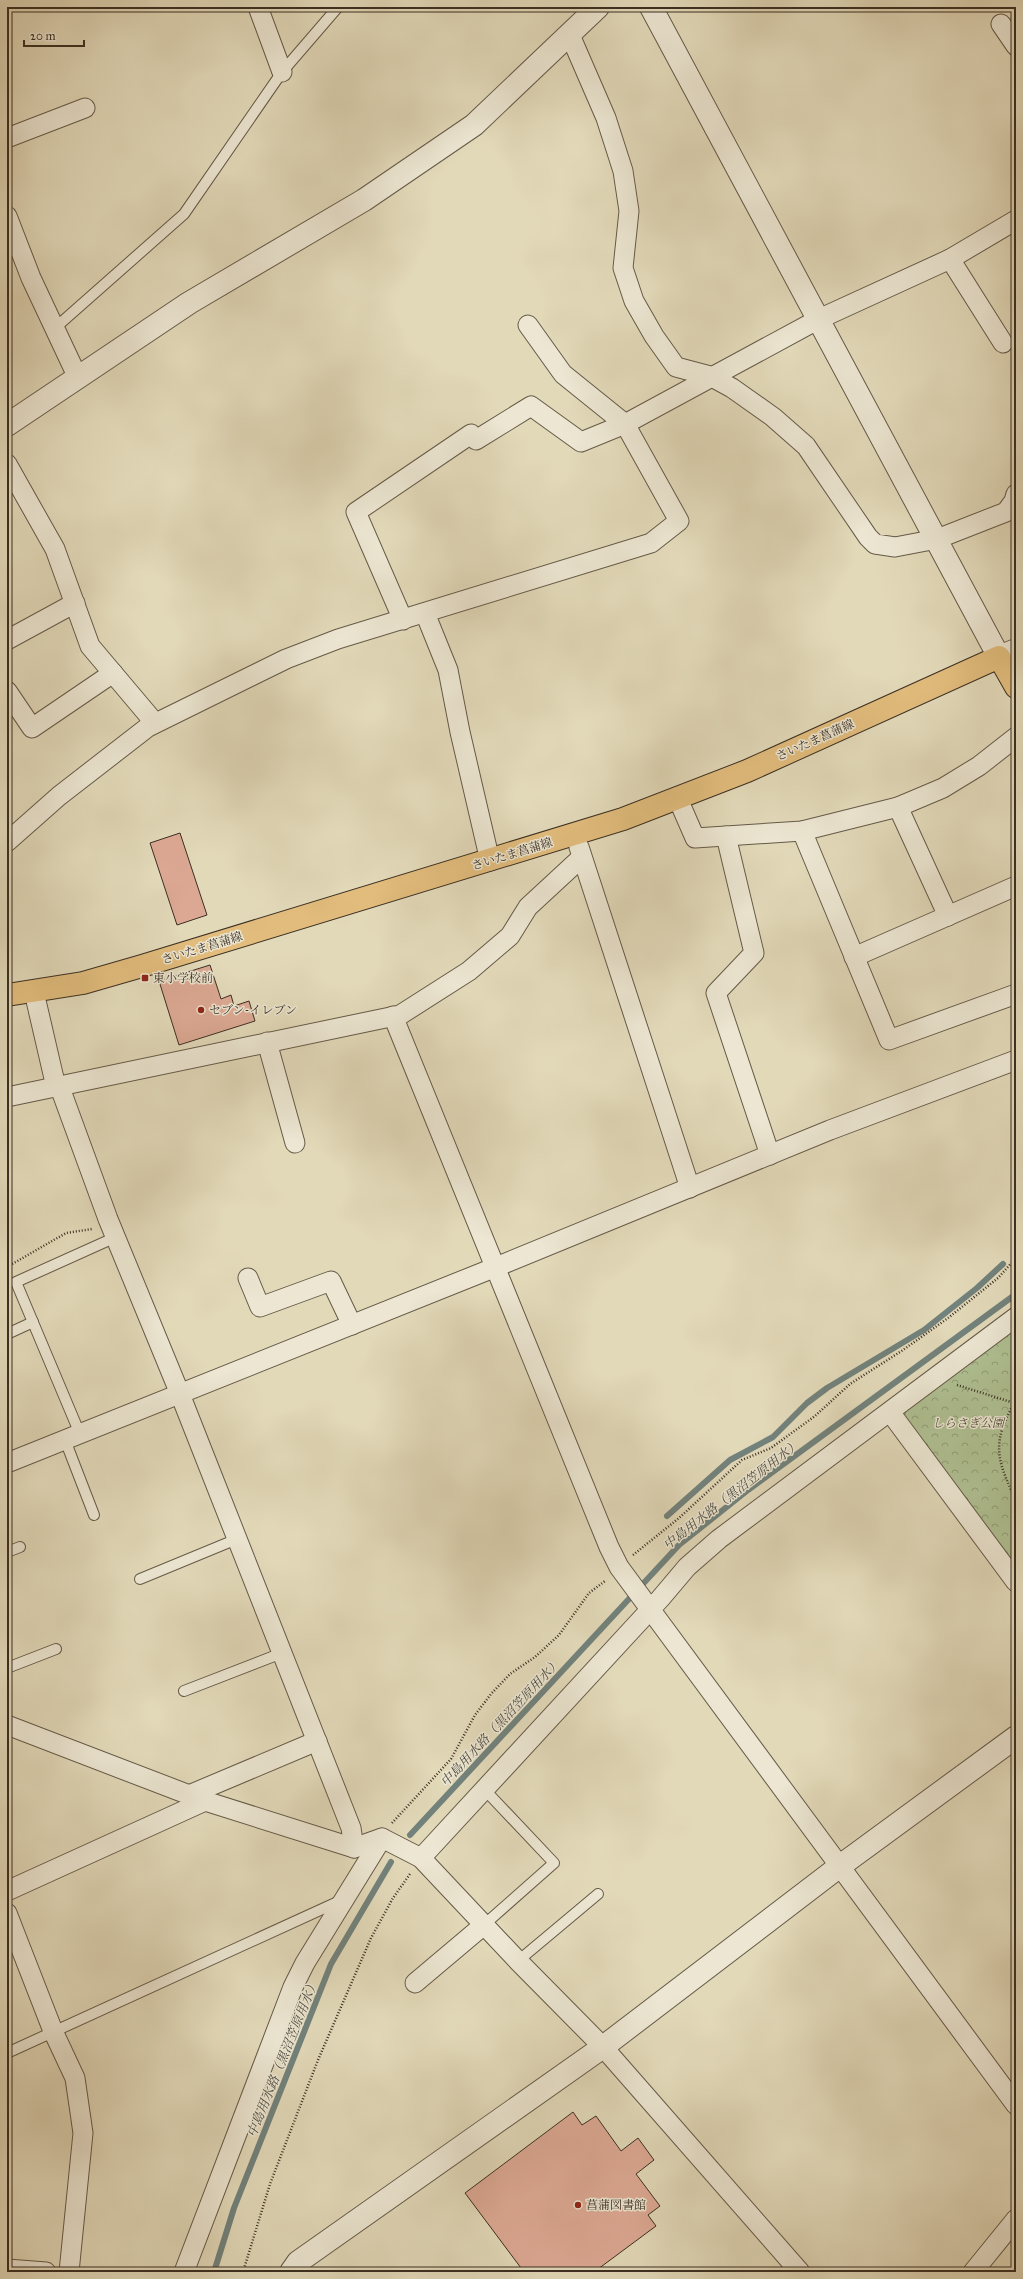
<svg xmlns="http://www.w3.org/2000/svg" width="1023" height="2279" viewBox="0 0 1023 2279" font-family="'IM FELL Great Primer','Noto Serif JP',serif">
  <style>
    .forest { fill: url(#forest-crowns); stroke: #75785a }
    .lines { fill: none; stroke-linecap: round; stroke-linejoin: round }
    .stream { stroke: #72827c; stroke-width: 6 }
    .building { fill: #dca893; stroke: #3b2f23 }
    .service-casing { stroke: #655a48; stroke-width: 12 }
    .minor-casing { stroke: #655a48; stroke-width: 21 }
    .tertiary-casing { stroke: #655a48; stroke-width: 24 }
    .primary-casing { stroke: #3b2f23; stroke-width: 24 }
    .path { stroke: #3b2f23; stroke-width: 2.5; stroke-dasharray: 1 2; stroke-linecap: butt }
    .service { stroke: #ece6d2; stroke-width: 10 }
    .minor { stroke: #ece6d2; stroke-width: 19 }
    .tertiary { stroke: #ece6d2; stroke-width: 22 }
    .primary { stroke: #e1bc7c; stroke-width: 22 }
    .poi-dot { fill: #8f2418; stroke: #ece6d2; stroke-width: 1.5 }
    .labels { text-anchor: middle; stroke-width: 3; stroke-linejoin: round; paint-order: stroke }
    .street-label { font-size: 12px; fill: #3b2f23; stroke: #ece6d2 }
    .poi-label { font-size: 12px; fill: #3b2f23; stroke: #ece6d2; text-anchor: start }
    .park-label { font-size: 12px; font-style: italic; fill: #524c39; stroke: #ece6d2 }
    .water-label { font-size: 13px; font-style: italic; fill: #4d4b41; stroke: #ece6d2 }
  </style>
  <defs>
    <pattern id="forest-crowns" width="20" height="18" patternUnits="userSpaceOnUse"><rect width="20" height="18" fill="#afc092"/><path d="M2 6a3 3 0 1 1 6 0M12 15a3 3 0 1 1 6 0" fill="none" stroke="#909c77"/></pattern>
  </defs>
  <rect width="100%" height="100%" fill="#e2d9b9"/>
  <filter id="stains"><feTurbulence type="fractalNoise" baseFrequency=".005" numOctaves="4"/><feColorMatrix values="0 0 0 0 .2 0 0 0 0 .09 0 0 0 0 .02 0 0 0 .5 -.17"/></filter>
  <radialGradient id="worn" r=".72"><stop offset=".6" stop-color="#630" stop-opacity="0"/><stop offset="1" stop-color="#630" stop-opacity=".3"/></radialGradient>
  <!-- forest -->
  <path class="forest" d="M 1016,1327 L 1016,1571 L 904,1417 L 906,1410 Z"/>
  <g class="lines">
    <!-- stream -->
    <g class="stream">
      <path d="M 667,1516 L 730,1460 L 773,1437 L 807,1403 L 827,1388 L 924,1330 L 977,1288 L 1003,1264"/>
      <path d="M 410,1835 L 679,1545 L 748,1490 L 1016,1294"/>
      <path d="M 214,2272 L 234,2208 L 331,1964 L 391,1862"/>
    </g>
  </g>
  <!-- building -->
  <g class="building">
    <path d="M 180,833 L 207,915 L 177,925 L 150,843 Z"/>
    <path d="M 210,965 L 221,999 L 231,995 L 234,1006 L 249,1001 L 255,1021 L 179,1045 L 159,981 Z"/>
    <path d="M 573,2112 L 582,2125 L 596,2116 L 621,2151 L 638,2138 L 654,2160 L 636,2174 L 660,2206 L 648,2215 L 656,2226 L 594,2272 L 524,2272 L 465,2193 Z"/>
  </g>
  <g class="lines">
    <defs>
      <g id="service">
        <path d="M 55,328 L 184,214 L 282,72 L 338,7"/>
        <path d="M 7,1334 L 33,1322"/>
        <path d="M 80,1434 L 16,1282 L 116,1237"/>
        <path d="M 65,1440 L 94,1515"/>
        <path d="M 7,1552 L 20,1547"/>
        <path d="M 140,1579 L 237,1539"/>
        <path d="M 7,1668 L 56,1649"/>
        <path d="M 184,1691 L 282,1653"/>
        <path d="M 485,1790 L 554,1863 L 485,1924"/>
        <path d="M 518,1961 L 598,1894"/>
        <path d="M 7,2053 L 342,1900"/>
      </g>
      <g id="minor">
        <path d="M 258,7 L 282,72"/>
        <path d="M 1001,24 L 1016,46"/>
        <path d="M 570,35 L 606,118 L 623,171 L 629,211 L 623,268 L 634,301 L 654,336 L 676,367 L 710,376 L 732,388 L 773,417 L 806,446 L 868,537 L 875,544 L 895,547 L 937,539 L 1006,512 L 1014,501 L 1016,494"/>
        <path d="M 7,138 L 85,108"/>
        <path d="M 7,216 L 31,278 L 78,378"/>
        <path d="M 950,259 L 1003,343"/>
        <path d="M 7,464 L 55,549 L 90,646 L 155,723"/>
        <path d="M 425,613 L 448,670 L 460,732 L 490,861"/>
        <path d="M 403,620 L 356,512 L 471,434 L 476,440 L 531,406 L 581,442 L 625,424 L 563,374 L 528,325"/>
        <path d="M 7,640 L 75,603"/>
        <path d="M 7,691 L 32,728 L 113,673"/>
        <path d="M 678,799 L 695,838 L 802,831 L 898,807 L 943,788 L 979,766 L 1016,737"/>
        <path d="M 898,807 L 948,916"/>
        <path d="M 802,831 L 889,1040 L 1016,994"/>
        <path d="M 726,836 L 754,953 L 716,993 L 770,1155"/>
        <path d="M 7,842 L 59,796 L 148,727 L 286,659 L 338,639 L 651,543 L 679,521 L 625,424 L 819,319 L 950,259 L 1016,220"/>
        <path d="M 579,847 L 690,1188"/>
        <path d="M 854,957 L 1016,886"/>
        <path d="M 34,992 L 56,1087"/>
        <path d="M 393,1016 L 609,1547 L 619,1567 L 1016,2105"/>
        <path d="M 267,1042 L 295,1143"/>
        <path d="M 59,1085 L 108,1219 L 180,1394 L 351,1828 L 354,1848"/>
        <path d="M 7,1097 L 400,1015 L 469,971 L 510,936 L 528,907 L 581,858"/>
        <path d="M 248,1278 L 260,1307 L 331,1281 L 352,1325"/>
        <path d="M 890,1412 L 1016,1582"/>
        <path d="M 7,1463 L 496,1267 L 830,1130 L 1016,1060"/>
        <path d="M 7,1725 L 205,1801 L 354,1848 L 382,1838 L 421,1858 L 518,1961 L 603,2047 L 800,2272"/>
        <path d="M 189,1795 L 317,1741"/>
        <path d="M 421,1858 L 660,1599 L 687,1567 L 719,1539 L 1016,1317"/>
        <path d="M 7,1891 L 205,1801"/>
        <path d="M 7,1913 L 53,2031 L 75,2078 L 83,2133 L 69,2272"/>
        <path d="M 415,1983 L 485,1924"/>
        <path d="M 7,2269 L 46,2272"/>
        <path d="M 184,2272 L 293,1987 L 305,1963 L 382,1838"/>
        <path d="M 973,2272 L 1016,2219"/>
      </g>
      <g id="tertiary">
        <path d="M 651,7 L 999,657 L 1016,650"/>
        <path d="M 7,425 L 189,303 L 364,200 L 474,125 L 598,7"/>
        <path d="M 291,2272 L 298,2262 L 603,2047 L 840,1866 L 1016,1737"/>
      </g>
      <path id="primary" d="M 7,995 L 83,983 L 142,966 L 623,819 L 747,771 L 999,657 L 1016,687"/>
    </defs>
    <!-- service casing -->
    <use href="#service" class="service-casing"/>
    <!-- minor casing -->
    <use href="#minor" class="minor-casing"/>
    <!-- tertiary casing -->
    <use href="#tertiary" class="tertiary-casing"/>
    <!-- primary casing -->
    <use href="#primary" class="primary-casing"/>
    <!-- path -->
    <g class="path">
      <path d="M 7,1267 L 66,1233 L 92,1229"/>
      <path d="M 957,1385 L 1014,1403"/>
      <path d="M 1016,1401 C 1012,1405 1010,1412 1007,1417 C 991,1451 1002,1469 1016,1501"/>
      <path d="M 633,1555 L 679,1518 L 742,1460 L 771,1448 L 815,1416 L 850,1384 L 903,1350 L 948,1318 L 998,1278 L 1016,1258"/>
      <path d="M 392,1823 L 451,1759 L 475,1715 L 491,1694 L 510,1674 L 535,1657 L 559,1635 L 589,1593 L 605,1581"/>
      <path d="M 243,2272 L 270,2184 L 318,2060 L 371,1938 L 393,1898 L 410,1874"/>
    </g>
    <!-- service -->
    <use href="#service" class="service"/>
    <!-- minor -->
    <use href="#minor" class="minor"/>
    <!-- tertiary -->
    <use href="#tertiary" class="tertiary"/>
    <!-- primary -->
    <use href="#primary" class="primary"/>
  </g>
  <!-- markers -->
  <g class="poi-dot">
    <rect x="141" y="974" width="8" height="8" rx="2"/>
    <circle cx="201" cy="1010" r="4"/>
    <circle cx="578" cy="2205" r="4"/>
  </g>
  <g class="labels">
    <!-- street labels -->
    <g class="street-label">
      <text transform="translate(815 740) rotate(-24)" y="4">さいたま菖蒲線</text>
      <text transform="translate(512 854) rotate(-17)" y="4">さいたま菖蒲線</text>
      <text transform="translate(202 948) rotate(-17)" y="4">さいたま菖蒲線</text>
    </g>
    <!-- poi labels -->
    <g class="poi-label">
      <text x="153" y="982">東小学校前</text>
      <text x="209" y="1014">セブン-イレブン</text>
      <text x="586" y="2209">菖蒲図書館</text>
    </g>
    <!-- park labels -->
    <g class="park-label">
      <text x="968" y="1427">しらさぎ公園</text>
    </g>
    <!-- water labels -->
    <g class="water-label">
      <text transform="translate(731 1494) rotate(-38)" y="5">中島用水路（黒沼笠原用水）</text>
      <text transform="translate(500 1722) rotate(-47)" y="5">中島用水路（黒沼笠原用水）</text>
      <text transform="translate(282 2058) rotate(-68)" y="5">中島用水路（黒沼笠原用水）</text>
    </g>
  </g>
  <!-- margin -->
  <rect width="1023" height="2279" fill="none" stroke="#e2d9b9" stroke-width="24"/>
  <rect x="8" y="8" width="1007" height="2263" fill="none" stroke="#3b2f23" stroke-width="2"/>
  <rect x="12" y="12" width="999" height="2255" fill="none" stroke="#3b2f23"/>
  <!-- scale -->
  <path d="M24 40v6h60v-6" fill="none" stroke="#3b2f23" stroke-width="2"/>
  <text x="30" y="40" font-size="12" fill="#3b2f23" stroke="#ece6d2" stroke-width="3" paint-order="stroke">20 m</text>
  <rect width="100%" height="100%" filter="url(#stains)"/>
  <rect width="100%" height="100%" fill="url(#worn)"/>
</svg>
